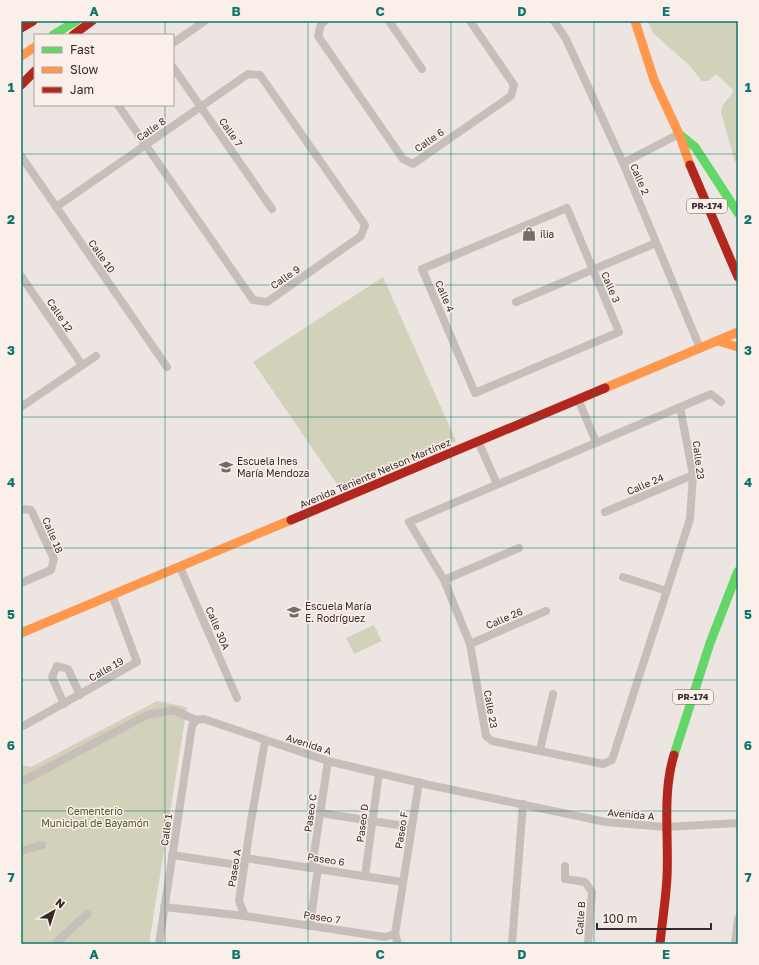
<svg xmlns="http://www.w3.org/2000/svg" width="759" height="965" viewBox="0 0 759 965" font-family="'Golos Text',sans-serif">
  <style>
    .green { fill: #d2d2bb }
    .lines { fill: none; stroke-linecap: round; stroke-linejoin: round }
    .street { stroke: #c7beba; stroke-width: 8 }
    .fast { stroke: #63d668; stroke-width: 9 }
    .slow { stroke: #ff974d; stroke-width: 9 }
    .jam { stroke: #b3261e; stroke-width: 9 }
    .grid { fill: none; stroke: #0f766e; stroke-width: 1; stroke-opacity: 0.55 }
    .labels { text-anchor: middle; stroke-width: 3; stroke-linejoin: round; paint-order: stroke }
    .shield { fill: #faefe9; stroke: #726562; stroke-width: 1 }
    .shield-label { font-size: 9px; font-weight: bold; fill: #372a28 }
    .street-label { font-size: 10px; fill: #372a28; stroke: #faefe9 }
    .poi-label { font-size: 10px; fill: #372a28; stroke: #faefe9; text-anchor: start }
    .park-label { font-size: 10px; fill: #4f562b; stroke: #faefe9 }
    .neatline { fill: none; stroke: #0f766e; stroke-width: 1.5 }
    .grid-label { font-size: 13px; text-anchor: middle; font-weight: bold; fill: #0f766e }
  </style>
  <rect width="100%" height="100%" fill="#ede5e1"/>
  <!-- green -->
  <g class="green">
    <path d="M 648,21 L 738,21 L 738,160 L 735,162 L 721,112 L 723,105 L 734,91 L 716,74 L 709,81 L 702,81 L 689,65 L 653,33 Z"/>
    <path d="M 383,277 L 456,441 L 341,490 L 253,362 Z"/>
    <path d="M 374,625 L 382,641 L 354,654 L 346,638 Z"/>
    <path d="M 157,701 L 187,707 L 149,944 L 21,944 L 21,765 L 31,767 Z"/>
  </g>
  <g class="lines">
    <!-- street -->
    <g class="street">
      <path d="M 325,21 L 321,24 L 318,36 L 403,159 L 413,164 L 511,96 L 514,85 L 470,21"/>
      <path d="M 389,21 L 422,69"/>
      <path d="M 554,21 L 566,39 L 623,163 L 700,348"/>
      <path d="M 173,43 L 205,21"/>
      <path d="M 173,67 L 272,209"/>
      <path d="M 21,156 L 167,367"/>
      <path d="M 623,163 L 679,134"/>
      <path d="M 56,207 L 248,74 L 260,75 L 365,225 L 361,236 L 267,302 L 253,300 L 118,105"/>
      <path d="M 567,208 L 619,332 L 475,393 L 422,269 Z"/>
      <path d="M 21,276 L 82,365"/>
      <path d="M 516,302 L 656,243"/>
      <path d="M 578,399 L 596,442"/>
      <path d="M 21,407 L 96,356"/>
      <path d="M 680,407 L 693,475 L 690,519 L 612,760 L 603,764 L 492,741 L 486,736 L 470,644 L 444,580 L 409,522 L 711,394 L 721,402"/>
      <path d="M 478,441 L 497,484"/>
      <path d="M 21,509 L 31,510 L 54,559 L 51,570 L 21,583"/>
      <path d="M 605,512 L 693,475"/>
      <path d="M 180,567 L 237,698"/>
      <path d="M 623,577 L 667,591"/>
      <path d="M 444,580 L 519,548"/>
      <path d="M 470,644 L 546,611"/>
      <path d="M 64,704 L 52,677 L 57,666 L 68,669 L 80,695"/>
      <path d="M 196,720 L 204,719 L 328,761 L 429,785 L 606,822 L 667,827 L 738,823"/>
      <path d="M 21,726 L 25,725 L 137,662 L 112,595"/>
      <path d="M 540,750 L 553,694"/>
      <path d="M 21,782 L 147,715 L 173,710 L 196,720"/>
      <path d="M 320,813 L 411,827"/>
      <path d="M 21,851 L 42,845"/>
      <path d="M 172,855 L 244,866"/>
      <path d="M 245,858 L 403,882"/>
      <path d="M 565,866 L 565,879 L 585,882 L 592,892 L 588,944"/>
      <path d="M 312,867 L 328,761"/>
      <path d="M 365,876 L 379,773"/>
      <path d="M 164,907 L 245,916 L 385,937 L 395,934"/>
      <path d="M 245,916 L 239,901 L 251,821 L 265,741"/>
      <path d="M 310,926 L 318,868"/>
      <path d="M 55,944 L 87,914"/>
      <path d="M 159,944 L 192,726 L 196,720"/>
      <path d="M 398,944 L 395,934 L 419,782"/>
      <path d="M 512,944 L 523,804"/>
      <path d="M 735,944 L 738,919"/>
    </g>
    <!-- fast -->
    <g class="fast">
      <path d="M 53,35 L 76,21"/>
      <path d="M 679,134 L 695,147 L 738,213"/>
      <path d="M 674,755 L 710,643 L 738,571"/>
    </g>
    <!-- slow -->
    <g class="slow">
      <path d="M 635,21 L 654,80 L 679,134 L 690,165"/>
      <path d="M 21,56 L 35,47"/>
      <path d="M 718,341 L 738,347"/>
      <path d="M 605,388 L 738,332"/>
      <path d="M 21,633 L 291,520"/>
    </g>
    <!-- jam -->
    <g class="jam">
      <path d="M 21,28 L 33,21"/>
      <path d="M 73,35 L 92,21"/>
      <path d="M 21,85 L 35,71"/>
      <path d="M 690,165 L 738,277"/>
      <path d="M 291,520 L 605,388"/>
      <path d="M 660,944 C 662,922 666,899 667,877 C 669,836 662,794 674,755"/>
    </g>
  </g>
  <!-- grid -->
  <path class="grid" d="M 165,21 L 165,35M 308,21 L 308,944M 451,21 L 451,944M 594,21 L 594,944M 165,105 L 165,944M 21,154 L 738,154M 21,285 L 738,285M 21,417 L 738,417M 21,548 L 738,548M 21,680 L 738,680M 21,811 L 738,811"/>
  <!-- icons -->
  <defs>
    <symbol id="shop-bare" viewBox="-9 -9 18 18"><path d="M-5-2.5h2.3a2.7 3.5 0 0 1 5.4 0H5L5.5 6h-11ZM-1.5-2.5h3a1.5 2.3 0 0 0-3 0Z" fill="#776b69" stroke="#faefe9" stroke-width="2.5" paint-order="stroke"/></symbol>
    <symbol id="school-bare" viewBox="-9 -9 18 18"><path d="M0-5L7-2L0 1L-7-2ZM-4 1L0 2.5L4 1V4Q0 6-4 4Z" fill="#776b69" stroke="#faefe9" stroke-width="2.5" paint-order="stroke"/></symbol>
  </defs>
  <g fill-rule="evenodd">
    <use href="#shop-bare" x="519" y="224" width="20" height="20"/>
    <use href="#school-bare" x="216" y="457" width="20" height="20"/>
    <use href="#school-bare" x="284" y="602" width="20" height="20"/>
  </g>
  <g class="labels">
    <!-- shield labels -->
    <g class="shield">
      <rect x="687" y="199" width="40" height="14" rx="3"/>
      <rect x="673" y="690" width="40" height="14" rx="3"/>
    </g>
    <g class="shield-label">
      <text x="707" y="209">PR-174</text>
      <text x="693" y="700">PR-174</text>
    </g>
    <!-- street labels -->
    <g class="street-label">
      <text transform="translate(151 129) rotate(-35)" y="4">Calle 8</text>
      <text transform="translate(231 132) rotate(55)" y="4">Calle 7</text>
      <text transform="translate(429 140) rotate(-35)" y="4">Calle 6</text>
      <text transform="translate(640 179) rotate(67)" y="4">Calle 2</text>
      <text transform="translate(102 256) rotate(55)" y="4">Calle 10</text>
      <text transform="translate(285 277) rotate(-35)" y="4">Calle 9</text>
      <text transform="translate(611 287) rotate(67)" y="4">Calle 3</text>
      <text transform="translate(445 296) rotate(67)" y="4">Calle 4</text>
      <text transform="translate(60 315) rotate(56)" y="4">Calle 12</text>
      <text transform="translate(699 460) rotate(83)" y="4">Calle 23</text>
      <text transform="translate(375 473) rotate(-23)" y="4">Avenida Teniente Nelson Martínez</text>
      <text transform="translate(645 484) rotate(-23)" y="4">Calle 24</text>
      <text transform="translate(53 535) rotate(67)" y="4">Calle 18</text>
      <text transform="translate(504 618) rotate(-23)" y="4">Calle 26</text>
      <text transform="translate(218 628) rotate(67)" y="4">Calle 30A</text>
      <text transform="translate(106 669) rotate(-30)" y="4">Calle 19</text>
      <text transform="translate(491 709) rotate(80)" y="4">Calle 23</text>
      <text transform="translate(309 744) rotate(18)" y="4">Avenida A</text>
      <text transform="translate(310 813) rotate(-82)" y="4">Paseo C</text>
      <text transform="translate(631 814) rotate(5)" y="4">Avenida A</text>
      <text transform="translate(362 823) rotate(-83)" y="4">Paseo D</text>
      <text transform="translate(166 830) rotate(-82)" y="4">Calle 1</text>
      <text transform="translate(401 830) rotate(-81)" y="4">Paseo F</text>
      <text transform="translate(326 859) rotate(9)" y="4">Paseo 6</text>
      <text transform="translate(234 868) rotate(-81)" y="4">Paseo A</text>
      <text transform="translate(322 917) rotate(9)" y="4">Paseo 7</text>
      <text transform="translate(580 918) rotate(-86)" y="4">Calle B</text>
    </g>
    <!-- poi labels -->
    <g class="poi-label">
      <text x="540" y="238">ilia</text>
      <text x="237" y="465">Escuela Ines<tspan x="237" dy="12">María Mendoza</tspan></text>
      <text x="305" y="610">Escuela María<tspan x="305" dy="12">E. Rodríguez</tspan></text>
    </g>
    <!-- park labels -->
    <g class="park-label">
      <text x="95" y="815">Cementerio<tspan x="95" dy="12">Municipal de Bayamón</tspan></text>
    </g>
  </g>
  <!-- border -->
  <rect width="759" height="965" fill="none" stroke="#faefe9" stroke-width="44"/>
  <!-- legend -->
  <rect x="34" y="34" width="140" height="72" fill="#faefe9" stroke="#aca09c"/>
  <rect x="42" y="47" width="20" height="6" fill="#63d668" stroke="#aca09c"/>
  <text x="70" y="54" font-size="12" fill="#372a28">Fast</text>
  <rect x="42" y="67" width="20" height="6" fill="#ff974d" stroke="#aca09c"/>
  <text x="70" y="74" font-size="12" fill="#372a28">Slow</text>
  <rect x="42" y="87" width="20" height="6" fill="#b3261e" stroke="#aca09c"/>
  <text x="70" y="94" font-size="12" fill="#372a28">Jam</text>
  <!-- north arrow -->
  <g transform="translate(54 911) rotate(39)" stroke="#faefe9" stroke-width="3" paint-order="stroke">
  <path d="M0-3L7 15L0 10L-7 15Z" fill="#372a28"/>
  <text y="-6" font-size="11" font-weight="bold" text-anchor="middle" fill="#372a28">N</text>
  </g>
  <!-- scale -->
  <path d="M597 923v6h114v-6" fill="none" stroke="#372a28" stroke-width="2"/>
  <text x="603" y="923" font-size="12" fill="#372a28" stroke="#faefe9" stroke-width="3" paint-order="stroke">100 m</text>
  <rect x="22" y="22" width="715" height="921" class="neatline"/>
  <g class="grid-label">
    <text x="94" y="16">A</text>
    <text x="236" y="16">B</text>
    <text x="380" y="16">C</text>
    <text x="522" y="16">D</text>
    <text x="666" y="16">E</text>
    <text x="11" y="92">1</text>
    <text x="748" y="92">1</text>
    <text x="11" y="224">2</text>
    <text x="748" y="224">2</text>
    <text x="11" y="355">3</text>
    <text x="748" y="355">3</text>
    <text x="11" y="487">4</text>
    <text x="748" y="487">4</text>
    <text x="11" y="619">5</text>
    <text x="748" y="619">5</text>
    <text x="11" y="750">6</text>
    <text x="748" y="750">6</text>
    <text x="11" y="882">7</text>
    <text x="748" y="882">7</text>
    <text x="94" y="959">A</text>
    <text x="236" y="959">B</text>
    <text x="380" y="959">C</text>
    <text x="522" y="959">D</text>
    <text x="666" y="959">E</text>
  </g>
</svg>
